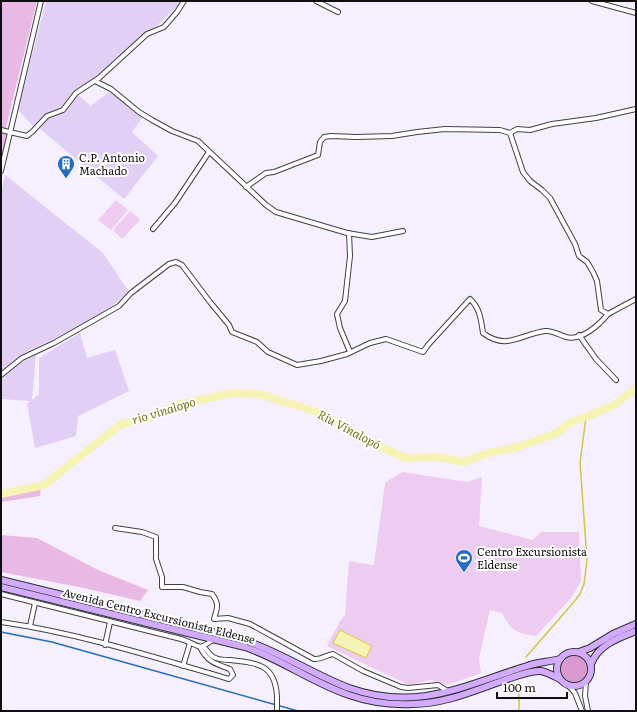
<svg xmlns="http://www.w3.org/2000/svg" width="637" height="712" viewBox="0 0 637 712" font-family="Literata,serif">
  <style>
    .farmland { fill: #e2cff5 }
    .green { fill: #e9b9e6 }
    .forest { fill: #da98d1 }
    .pitch { fill: #eecbf0 }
    .water { fill: #f6f3b4; stroke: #cdca3b }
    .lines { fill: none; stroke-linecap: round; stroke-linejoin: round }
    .stream { stroke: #cdca3b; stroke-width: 1.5 }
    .river { stroke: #f6f3b4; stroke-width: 8 }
    .street-casing { stroke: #414141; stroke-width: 6 }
    .secondary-casing { stroke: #303030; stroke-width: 8 }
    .street { stroke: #fff; stroke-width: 4 }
    .secondary { stroke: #d2abfe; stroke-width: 6 }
    .rail { stroke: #266cbe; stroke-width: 1.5 }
    .street-bridge-casing { stroke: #414141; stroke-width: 6; stroke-linecap: butt }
    .street-bridge { stroke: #fff; stroke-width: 4 }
    .labels { text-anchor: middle; stroke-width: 4; stroke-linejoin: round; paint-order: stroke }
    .poi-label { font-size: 11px; fill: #0e0e0e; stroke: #fff; text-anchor: start }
    .street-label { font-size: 11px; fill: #0e0e0e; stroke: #fff }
    .water-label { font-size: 12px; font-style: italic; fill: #737515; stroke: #fff }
  </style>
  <rect width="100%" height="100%" fill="#f5efff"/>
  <!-- farmland -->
  <g class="farmland">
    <path d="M 46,1 L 179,1 L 178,6 L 153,29 L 88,83 L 77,90 L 61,110 L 45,114 L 33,126 L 18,110 Z"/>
    <path d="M 110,91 L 144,115 L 132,132 L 158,156 L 124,199 L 40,129 L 47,119 L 63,112 L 78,95 L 91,106 Z"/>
    <path d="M 5,175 L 103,253 L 129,292 L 108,309 L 72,330 L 24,353 L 1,371 L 1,193 Z"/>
    <path d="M 80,333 L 87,358 L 115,350 L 129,391 L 78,416 L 76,436 L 35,448 L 27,404 L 30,401 L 1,399 L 1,380 L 13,367 L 36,355 L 32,400 L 39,394 L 39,358 Z"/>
  </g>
  <!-- green -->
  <g class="green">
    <path d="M 1,1 L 37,1 L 5,131 L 10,132 L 1,171 Z"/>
    <path d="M 41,488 L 40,496 L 1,502 L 1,496 Z"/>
    <path d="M 1,535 L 37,538 L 98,570 L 148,590 L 140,601 L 84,588 L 1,572 Z"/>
  </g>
  <!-- forest -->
  <circle class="forest" cx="574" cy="669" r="13"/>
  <!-- pitch -->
  <g class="pitch">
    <path d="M 116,200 L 128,210 L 111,230 L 98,220 Z"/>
    <path d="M 130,211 L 140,220 L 122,239 L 113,230 Z"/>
    <path d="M 402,472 L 467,482 L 482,477 L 479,526 L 533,540 L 541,532 L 579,532 L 581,581 L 571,598 L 536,636 C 517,633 512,632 502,613 L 490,610 L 479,658 L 481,673 L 447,685 L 431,680 L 409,685 L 327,646 L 340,621 L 345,615 L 349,561 L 374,565 L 385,483 Z"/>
  </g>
  <!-- water -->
  <path class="water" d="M 340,630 L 372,646 L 366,658 L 333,643 Z"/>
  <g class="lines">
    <!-- stream -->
    <g class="stream">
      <path d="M 526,657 L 573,603 L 580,594 L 584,584 L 587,560 L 580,463 L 586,417"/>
      <path d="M 519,683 L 519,711"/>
    </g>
    <!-- river -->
    <path class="river" d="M 1,494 L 44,485 L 121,424 L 149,418 L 176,405 L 232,393 L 259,394 L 320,413 L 385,449 L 406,458 L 438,457 L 464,462 L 485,454 L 517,447 L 555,434 L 571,422 L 586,417 L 614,405 L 636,388"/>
    <defs>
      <g id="street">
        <path d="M 316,1 L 338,12"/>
        <path d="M 592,1 L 636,13"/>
        <path d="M 95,81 L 111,89 L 139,112 L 152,120 L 172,131 L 198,141 L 266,205 L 276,212 L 347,233 L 372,237 L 403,231"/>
        <path d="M 1,130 L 27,136 L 33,131 L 47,116 L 63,110 L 76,93 L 99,78 L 147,34 L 164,27 L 177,12 L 184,1"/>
        <path d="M 510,133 L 517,129 L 530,130 L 552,124 L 596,118 L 636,109"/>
        <path d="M 1,171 L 41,1"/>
        <path d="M 153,229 L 175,203 L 209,152"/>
        <path d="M 349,233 L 350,256 L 345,301 L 337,314 L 340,328 L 350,352"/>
        <path d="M 608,314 L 636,299"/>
        <path d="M 579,335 L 596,359 L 616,380"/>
        <path d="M 1,375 L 22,358 L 54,343 L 119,306 L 131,293 L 169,264 L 176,262 L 182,265 L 210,302 L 229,325 L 232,332 L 257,342 L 268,352 L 297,365 L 321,361 L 347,354 L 370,343 L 386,339 L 423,352 L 428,345 L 470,299 C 480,308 481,320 483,333 C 507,351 521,334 545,331 C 552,330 559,335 566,337 C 582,341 599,325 608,314 L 601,310 L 597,281 L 593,272 L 587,262 L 579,256 L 575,244 L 550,198 L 542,190 L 530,181 L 523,172 L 510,133 L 500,130 L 445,129 L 417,132 L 392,136 L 356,137 L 331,136 L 324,137 L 320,142 L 318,155 L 274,172 L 266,173 L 246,187"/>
        <path d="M 115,528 L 142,532 L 156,537 L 156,559 L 162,577 L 162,587 L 183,587 L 200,592 L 212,594 C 220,605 217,608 214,619 L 228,618 L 250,624 L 314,659 C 321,660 326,655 333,654 L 363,671 L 401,687 L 408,688 L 438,685 L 449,692"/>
        <path d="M 1,594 L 181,639 C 199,644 196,653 214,639"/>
        <path d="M 1,622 C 78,633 154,657 229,679 L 233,675 L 230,669 C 216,664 207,662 200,647"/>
        <path d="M 30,626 L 35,603"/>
        <path d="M 105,645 L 110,622"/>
        <path d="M 204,647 C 207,650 209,654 212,656 C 217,660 224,660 230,660 C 257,663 275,664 277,696"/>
        <path d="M 183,666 L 190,643"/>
        <path d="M 586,681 L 585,696 L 588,711"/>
        <path d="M 567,684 L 575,693 L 582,711"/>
      </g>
      <g id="secondary">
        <path d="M 1,580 L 241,639 C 279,651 312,674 349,688 C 417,712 463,686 527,666 C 538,662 549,662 560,659"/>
        <path d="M 1,587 L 245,647 C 281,659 313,683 349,695 C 369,702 391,705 412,704 C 444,704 473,691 502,681 C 514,677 529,670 541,671 C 547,672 554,676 560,679"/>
        <circle cx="574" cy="669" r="17"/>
        <path d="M 579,652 L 590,648 L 613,634 L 636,624"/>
        <path d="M 591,664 C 598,645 618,638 636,631"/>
      </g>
    </defs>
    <!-- street casing -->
    <use href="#street" class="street-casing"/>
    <!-- secondary casing -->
    <use href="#secondary" class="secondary-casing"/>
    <!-- street -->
    <use href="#street" class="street"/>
    <!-- secondary -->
    <use href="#secondary" class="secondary"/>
    <!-- rail -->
    <path class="rail" d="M 1,632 L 52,642 L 298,711"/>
    <defs>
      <path id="street-bridge" d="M 277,711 L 277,696"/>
    </defs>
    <!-- street-bridge casing -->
    <use href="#street-bridge" class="street-bridge-casing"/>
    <!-- street-bridge -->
    <use href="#street-bridge" class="street-bridge"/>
  </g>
  <!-- icons -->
  <defs>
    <symbol id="building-pin" viewBox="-11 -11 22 30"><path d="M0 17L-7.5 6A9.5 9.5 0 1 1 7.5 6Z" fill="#266cbe" stroke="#fff"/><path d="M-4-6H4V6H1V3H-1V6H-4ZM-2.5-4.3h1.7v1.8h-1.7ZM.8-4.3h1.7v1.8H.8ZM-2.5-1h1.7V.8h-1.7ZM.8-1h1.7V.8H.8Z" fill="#fff"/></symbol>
    <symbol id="stadium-pin" viewBox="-11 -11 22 30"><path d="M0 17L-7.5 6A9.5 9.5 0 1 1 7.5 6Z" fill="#266cbe" stroke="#fff"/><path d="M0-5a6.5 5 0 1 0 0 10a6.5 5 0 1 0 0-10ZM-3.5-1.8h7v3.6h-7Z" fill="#fff"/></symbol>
  </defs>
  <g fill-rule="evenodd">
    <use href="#building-pin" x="56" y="154" width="20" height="27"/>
    <use href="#stadium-pin" x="454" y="548" width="20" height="27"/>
  </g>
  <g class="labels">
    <!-- poi labels -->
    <g class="poi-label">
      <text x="79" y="162">C.P. Antonio<tspan x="79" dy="13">Machado</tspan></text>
      <text x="477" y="556">Centro Excursionista<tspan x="477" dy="13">Eldense</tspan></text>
    </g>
    <!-- street labels -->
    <g class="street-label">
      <text transform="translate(159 616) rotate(14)" y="4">Avenida Centro Excursionista Eldense</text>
    </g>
    <!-- water labels -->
    <g class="water-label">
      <text transform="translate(164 411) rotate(-17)" y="4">rio vinalopo</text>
      <text transform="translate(349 430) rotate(28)" y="4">Riu Vinalopó</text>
    </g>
  </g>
  <!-- border -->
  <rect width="637" height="712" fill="none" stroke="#0e0e0e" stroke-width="4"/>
  <!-- scale -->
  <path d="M497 692v6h70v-6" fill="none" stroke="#0e0e0e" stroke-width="2"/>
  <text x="503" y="692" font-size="12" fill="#0e0e0e" stroke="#ffffff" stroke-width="3" paint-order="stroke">100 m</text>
</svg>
